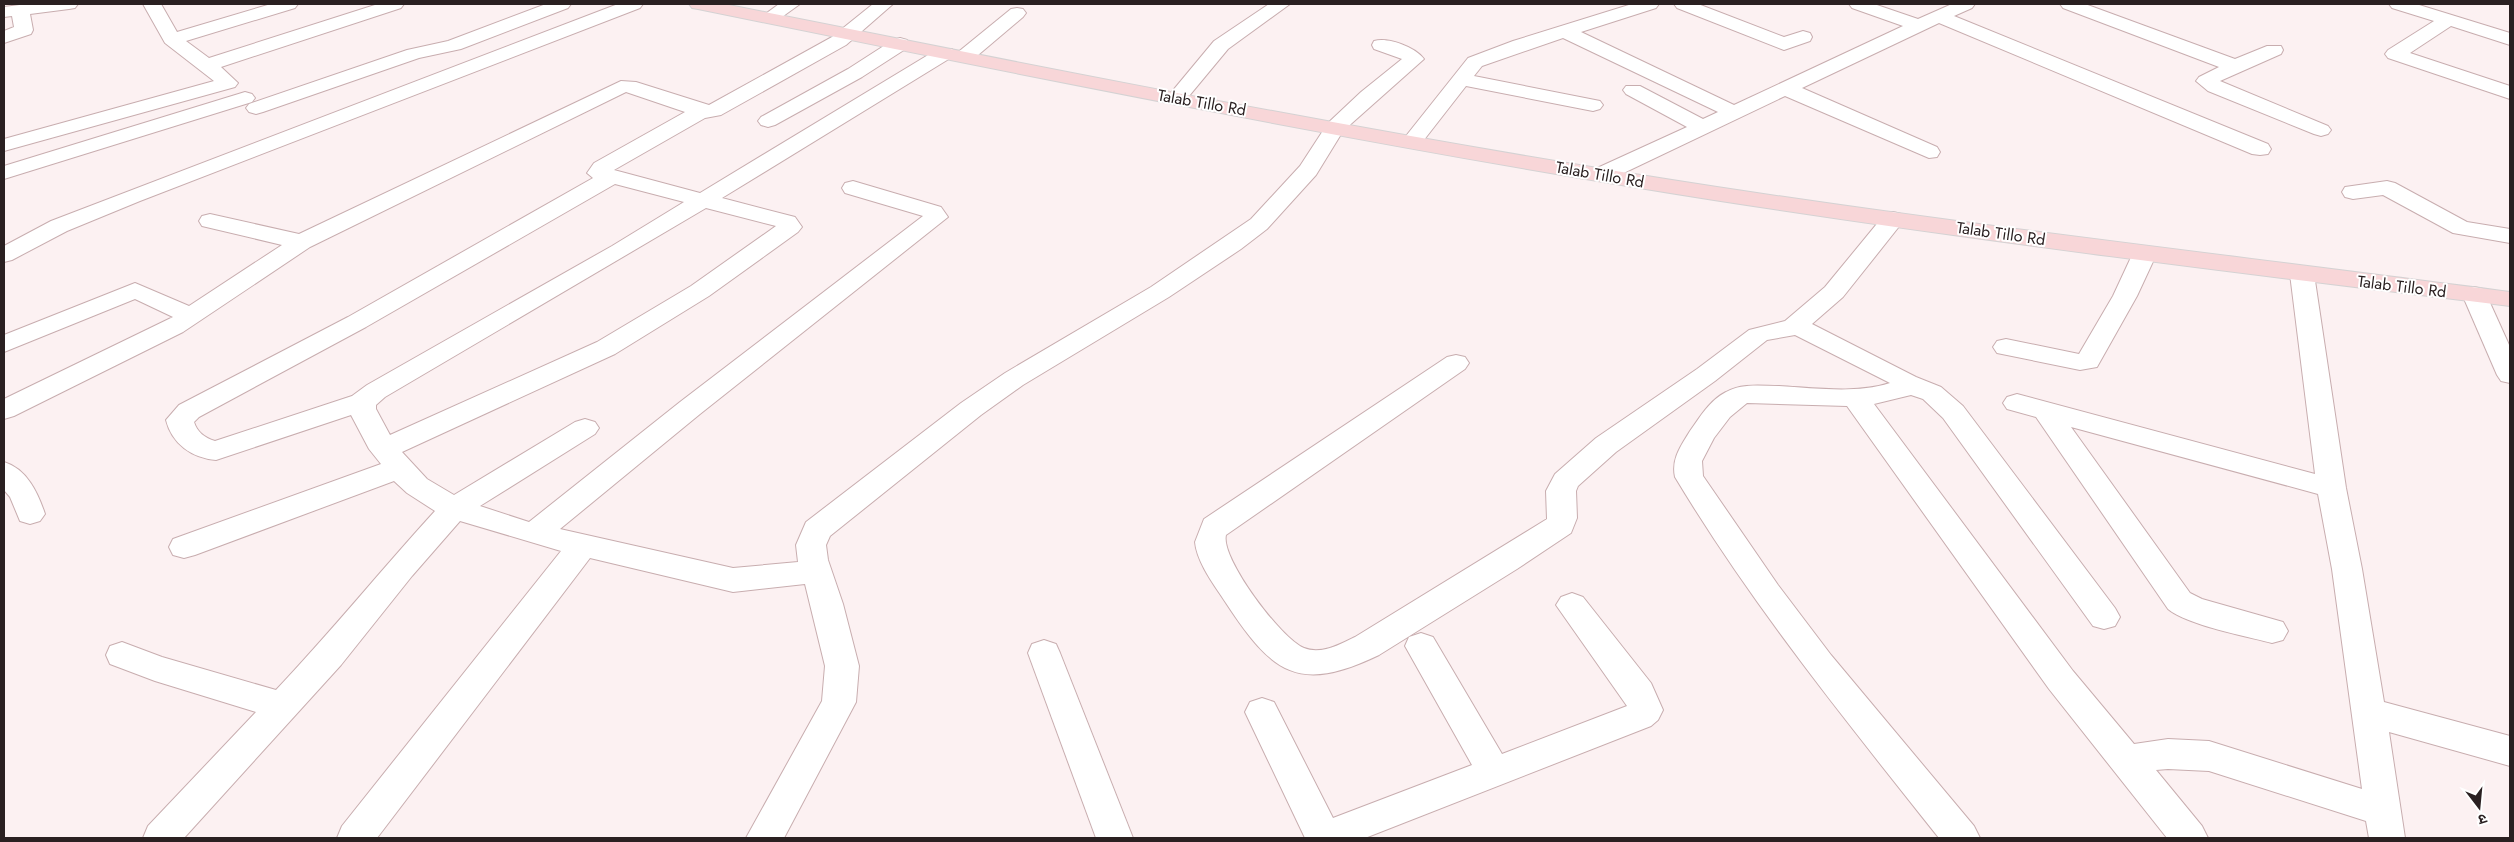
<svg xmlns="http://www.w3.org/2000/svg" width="2514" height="842" viewBox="0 0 2514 842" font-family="Jost,'Noto Sans Devanagari',sans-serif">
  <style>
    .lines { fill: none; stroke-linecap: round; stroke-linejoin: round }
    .minor-casing { stroke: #c8adaf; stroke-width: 2 }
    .major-casing { stroke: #d4d2d3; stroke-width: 2 }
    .minor { fill: #fff; fill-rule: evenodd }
    .major { fill: #f8d6d8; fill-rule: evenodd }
    .labels { text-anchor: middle; stroke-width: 4; stroke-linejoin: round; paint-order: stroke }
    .far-street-label { font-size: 16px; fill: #2a2021; stroke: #fff }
  </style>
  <rect width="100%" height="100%" fill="#fcf1f2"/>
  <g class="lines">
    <defs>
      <g id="minor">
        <path d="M 27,4 L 78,4 L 75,8 L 69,9 L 30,14 L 33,30 L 31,34 L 4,43 L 4,31 L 14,27 L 12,16 L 4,17 L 4,7 Z"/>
        <path d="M 143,4 L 161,4 L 177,32 L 271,4 L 298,4 L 295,8 L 186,41 L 209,58 L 378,4 L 404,4 L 401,8 L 221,67 L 238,83 L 235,87 L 4,151 L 4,139 L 214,81 L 165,43 Z"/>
        <path d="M 546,4 L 571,4 L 568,8 L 461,49 L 419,58 L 263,112 L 256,114 L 249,112 L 246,108 L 249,104 L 407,50 L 448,41 Z"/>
        <path d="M 618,4 L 643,4 L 640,8 L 140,201 L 67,231 L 12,260 L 4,262 L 4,246 L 51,221 Z"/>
        <path d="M 779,4 L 800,4 L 775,22 L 763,22 L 760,18 Z"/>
        <path d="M 873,4 L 893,4 L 846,45 L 721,115 L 705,118 L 614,170 L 700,193 L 938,49 L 952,49 L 955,53 L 952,57 L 722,198 L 795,217 L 802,227 L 798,232 L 709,296 L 615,354 L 402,452 L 427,479 L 454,495 L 575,422 L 585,419 L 595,422 L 599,428 L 595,434 L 480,506 L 529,522 L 680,402 L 923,216 L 845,193 L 842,188 L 845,183 L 853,181 L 941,207 L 948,217 L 700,414 L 560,529 L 733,568 L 798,562 L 796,545 L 806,522 L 961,403 L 1005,373 L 1151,287 L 1251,219 L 1300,166 L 1328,123 L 1361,92 L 1402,59 L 1374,49 L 1372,45 L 1374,41 C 1388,37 1415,47 1424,59 L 1343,131 L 1316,175 L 1267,229 L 1241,249 L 1169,297 L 1023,385 L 981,415 L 830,536 L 826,545 L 828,560 L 843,604 L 859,666 L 856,702 L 784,838 L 746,838 L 822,701 L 825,666 L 805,584 L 733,592 L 590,558 L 377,838 L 337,838 L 342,826 L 561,551 L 460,521 L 412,576 L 341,665 L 184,838 L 143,838 L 148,826 L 256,712 L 155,681 L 110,664 L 106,655 L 110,646 L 122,642 L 162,657 L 276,690 C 331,632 381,570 435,511 L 407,493 L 394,481 L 195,555 L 184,558 L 173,555 L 169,547 L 173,539 L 381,464 L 369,449 L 351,415 L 216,460 C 192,458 172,444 166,420 L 179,405 L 348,317 L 593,178 L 587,173 L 594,163 L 685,112 L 626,92 L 310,247 L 183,332 L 14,416 L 4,419 L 4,399 L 173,317 L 135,299 L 4,352 L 4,335 L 135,283 L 189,306 L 282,245 L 202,226 L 199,221 L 202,216 L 210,214 L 299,234 L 621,81 L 636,82 L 709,105 L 832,37 ZM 615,184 L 684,202 L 612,246 L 367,385 L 352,396 L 215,441 C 205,438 197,432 194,422 L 199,417 L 366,327 ZM 706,208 L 776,226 L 691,286 L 597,342 L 390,435 L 376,409 L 376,405 L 385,397 Z"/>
        <path d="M 1269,4 L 1290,4 L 1228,49 L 1184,102 L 1177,104 L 1170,102 L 1167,98 L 1170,94 L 1214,41 Z"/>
        <path d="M 1632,4 L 1659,4 L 1656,8 L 1581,32 L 1734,105 L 1903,26 L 1852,8 L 1849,4 L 1874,4 L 1918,19 L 1952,4 L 1975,4 L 1972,8 L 1954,16 L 2268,144 L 2271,149 L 2268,154 L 2260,155 L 2252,154 L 1939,23 L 1802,88 L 1937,147 L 1940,152 L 1937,157 L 1929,158 L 1785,96 L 1611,179 L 1603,181 L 1595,179 L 1592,174 L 1595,169 L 1687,127 L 1626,94 L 1623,90 L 1626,86 L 1640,86 L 1703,119 L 1718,112 L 1563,38 L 1482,66 L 1474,76 L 1600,101 L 1603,105 L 1600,109 L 1593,111 L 1466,86 L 1420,145 L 1413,147 L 1406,145 L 1402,141 L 1468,58 L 1513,41 Z"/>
        <path d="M 1674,4 L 1698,4 L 1784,37 L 1803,31 L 1810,33 L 1812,37 L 1810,41 L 1784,50 L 1677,8 Z"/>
        <path d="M 2060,4 L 2085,4 L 2235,59 L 2267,46 L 2281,46 L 2283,50 L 2281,54 L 2220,81 L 2328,126 L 2331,130 L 2328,134 L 2321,136 L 2314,134 L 2208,91 L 2196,81 L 2199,77 L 2219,67 L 2063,8 Z"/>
        <path d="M 2389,4 L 2416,4 L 2510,33 L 2510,45 L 2451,26 L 2410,53 L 2510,86 L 2510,99 L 2388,58 L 2385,54 L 2388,50 L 2434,21 L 2392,8 Z"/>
        <path d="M 1017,8 L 1023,9 L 1026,13 L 1023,17 L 971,61 L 957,61 L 954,57 L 957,53 L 1011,9 Z"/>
        <path d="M 900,38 L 907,40 L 909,44 L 907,48 L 862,77 L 775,125 L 768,127 L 761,125 L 758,121 L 761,117 L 848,69 L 893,40 Z"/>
        <path d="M 245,92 L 252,94 L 255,98 L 252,102 L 4,179 L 4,166 Z"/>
        <path d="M 2387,181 L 2395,183 L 2467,222 L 2510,229 L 2510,243 L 2453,233 L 2383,195 L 2353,199 L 2345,197 L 2342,192 L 2345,187 Z"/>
        <path d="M 1893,212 L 1901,214 L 1904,219 L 1901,224 L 1843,297 L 1812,324 L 1916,377 L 1941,387 L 1963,406 L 2115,608 L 2120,617 L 2115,626 L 2104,629 L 2093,626 L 1943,418 L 1923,399 L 1911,395 L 1874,404 L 2073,671 L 2134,744 L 2168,739 L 2209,741 L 2362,789 L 2332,569 L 2318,494 L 2071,427 L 2190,593 L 2202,599 L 2283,622 L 2288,631 L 2283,640 L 2272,643 C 2246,636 2187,625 2168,609 L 2036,417 L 2007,409 L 2003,403 L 2007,397 L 2017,394 L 2315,474 L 2290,274 L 2293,269 L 2302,267 L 2311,269 L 2314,274 L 2346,488 L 2362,569 L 2384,702 L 2510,736 L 2510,766 L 2389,732 L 2405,838 L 2369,838 L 2366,821 L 2209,771 L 2168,769 L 2156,770 L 2202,826 L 2208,838 L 2167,838 L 2049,689 L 1847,406 L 1747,403 L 1730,417 L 1714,438 L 1702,461 L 1703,476 L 1778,585 L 1831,655 L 1974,826 L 1980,838 L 1939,838 C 1846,721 1752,605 1675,477 C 1671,459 1681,446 1690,431 C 1700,417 1710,400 1726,392 C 1742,383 1761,386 1779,386 C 1815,388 1856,394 1890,383 L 1795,335 L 1767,340 L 1715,381 L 1616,452 L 1578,486 L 1576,491 L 1577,518 L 1571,533 L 1517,569 L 1379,655 C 1298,694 1272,673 1226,603 C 1215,586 1197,563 1195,542 L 1204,519 L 1447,357 L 1456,355 L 1465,357 L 1469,363 L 1465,369 L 1226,535 C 1220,558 1282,640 1304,648 C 1321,655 1341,644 1355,637 L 1547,519 L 1546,491 L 1555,474 L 1596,438 L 1697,369 L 1749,330 L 1785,321 L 1825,287 L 1885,214 Z"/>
        <path d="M 2145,246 L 2153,248 L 2157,253 L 2137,296 L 2097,367 L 2080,370 L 1997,353 L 1993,347 L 1997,341 L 2006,339 L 2079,354 L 2113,296 L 2133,253 L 2137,248 Z"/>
        <path d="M 2474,287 L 2483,289 L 2486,294 L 2510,347 L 2510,383 L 2501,381 L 2497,375 L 2462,294 L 2465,289 Z"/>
        <path d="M 4,462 C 27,469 38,493 45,514 L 40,521 L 30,524 L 20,521 L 10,497 L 4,490 Z"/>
        <path d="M 1572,593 L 1583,597 L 1651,683 L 1663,710 L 1658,720 L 1651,726 L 1365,838 L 1305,838 L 1245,712 L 1250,702 L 1262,698 L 1274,702 L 1333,818 L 1472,765 L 1405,646 L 1409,637 L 1421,633 L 1433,637 L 1502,754 L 1627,706 L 1556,605 L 1561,597 Z"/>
        <path d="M 1044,640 L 1056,644 L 1060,653 L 1133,838 L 1096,838 L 1028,653 L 1032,644 Z"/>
      </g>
      <path id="major" d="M 689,4 L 724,4 C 1054,70 1384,136 1717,187 C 1980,227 2245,257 2510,292 L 2510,306 C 2245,274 1978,241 1714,200 C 1374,146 1036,78 698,9 L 692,8 Z"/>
    </defs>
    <!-- minor casing -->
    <use href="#minor" class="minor-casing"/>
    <!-- major casing -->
    <use href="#major" class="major-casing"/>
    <!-- minor -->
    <use href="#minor" class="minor"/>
    <!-- major -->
    <use href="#major" class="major"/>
  </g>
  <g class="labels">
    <!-- far-street labels -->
    <g class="far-street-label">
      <text transform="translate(1202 102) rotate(10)" y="6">Talab Tillo Rd</text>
      <text transform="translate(1600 174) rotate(10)" y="6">Talab Tillo Rd</text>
      <text transform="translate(2001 233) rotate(8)" y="6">Talab Tillo Rd</text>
      <text transform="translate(2402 286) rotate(7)" y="6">Talab Tillo Rd</text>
    </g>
  </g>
  <!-- border -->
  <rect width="2514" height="842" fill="none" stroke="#2a2021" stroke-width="10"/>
  <!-- north arrow -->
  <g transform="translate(2479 807) rotate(164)" stroke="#ffffff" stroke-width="4" paint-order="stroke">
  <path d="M0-4L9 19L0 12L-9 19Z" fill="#2a2021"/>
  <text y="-8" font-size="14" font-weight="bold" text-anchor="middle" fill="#2a2021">उ</text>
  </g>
</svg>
